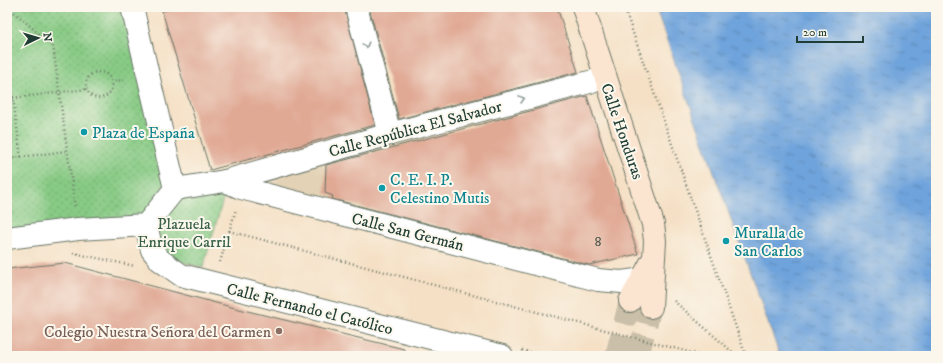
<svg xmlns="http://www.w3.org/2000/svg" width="943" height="363" viewBox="0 0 943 363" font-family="'IM FELL DW Pica',serif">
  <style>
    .built { fill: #e3d2b5 }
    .park { fill: url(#park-dots); stroke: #54845c }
    .water { fill: url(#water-ripples); stroke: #467088 }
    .building { fill: #e0a994 }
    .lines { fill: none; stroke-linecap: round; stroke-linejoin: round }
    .secondary-tunnel { stroke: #cabfa8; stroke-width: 22; stroke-dasharray: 22 11; stroke-linecap: butt }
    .street-casing { stroke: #6a7667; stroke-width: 24 }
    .secondary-casing { stroke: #6a7667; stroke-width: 24 }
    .path { stroke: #6a7667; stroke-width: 2.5; stroke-dasharray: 1 3; stroke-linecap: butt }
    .street { stroke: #fff; stroke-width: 22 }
    .secondary { stroke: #fce5d0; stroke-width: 22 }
    .oneway { stroke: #8f9e9a }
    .culture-dot { fill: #0f9aa8; stroke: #fbf7ec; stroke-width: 1.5 }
    .education-dot { fill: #8d6e63; stroke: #fbf7ec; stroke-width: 1.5 }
    .labels { text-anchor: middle; stroke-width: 4; stroke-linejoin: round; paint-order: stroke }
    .number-label { font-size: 14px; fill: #4f584c }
    .street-label { font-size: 16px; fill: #1f3d34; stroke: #fbf7ec }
    .culture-label { font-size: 16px; fill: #0d838f; stroke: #fbf7ec; text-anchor: start }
    .park-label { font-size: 16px; fill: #396048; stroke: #fbf7ec }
    .education-label { font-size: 16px; fill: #785e54; stroke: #fbf7ec; text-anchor: end }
  </style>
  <defs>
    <pattern id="park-dots" width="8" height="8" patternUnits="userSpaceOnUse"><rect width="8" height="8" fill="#88cb85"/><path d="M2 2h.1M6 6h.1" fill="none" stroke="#6fa66e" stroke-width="1.8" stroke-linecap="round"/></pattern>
    <pattern id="water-ripples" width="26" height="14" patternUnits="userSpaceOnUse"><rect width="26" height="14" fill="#6ea3db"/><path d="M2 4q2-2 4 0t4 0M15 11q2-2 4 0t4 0" fill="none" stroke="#5a86b2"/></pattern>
  </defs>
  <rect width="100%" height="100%" fill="#fbf7ec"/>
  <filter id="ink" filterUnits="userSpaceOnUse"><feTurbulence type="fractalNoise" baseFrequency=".025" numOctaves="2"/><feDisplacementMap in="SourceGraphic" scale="8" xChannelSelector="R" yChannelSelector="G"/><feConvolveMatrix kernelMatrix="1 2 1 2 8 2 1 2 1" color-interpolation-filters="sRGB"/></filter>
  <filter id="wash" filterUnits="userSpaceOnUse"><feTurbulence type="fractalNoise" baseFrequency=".012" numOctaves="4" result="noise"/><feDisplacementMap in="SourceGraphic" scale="16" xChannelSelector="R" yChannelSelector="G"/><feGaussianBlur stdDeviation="0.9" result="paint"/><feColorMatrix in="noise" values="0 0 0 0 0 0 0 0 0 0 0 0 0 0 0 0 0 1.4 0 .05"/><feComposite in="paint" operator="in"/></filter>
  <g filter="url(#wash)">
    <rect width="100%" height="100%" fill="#f5e0c5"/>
    <!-- built -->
    <path class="built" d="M 423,134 L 448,222 L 444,234 L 271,186 L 270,175 Z"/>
    <!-- park -->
    <g class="park">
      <path d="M 7,7 L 132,7 L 175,189 L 146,225 L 7,239 Z"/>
      <path d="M 177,196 L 224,196 L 203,268 L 160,255 L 152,233 Z"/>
    </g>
    <!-- water -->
    <path class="water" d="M 655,7 L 936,7 L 936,356 L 780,356 Z"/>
    <g id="blocks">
      <!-- building -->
      <g class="building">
        <path d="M 179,7 L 344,7 L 375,125 L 210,170 L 162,11 Z"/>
        <path d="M 369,7 L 557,7 L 578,72 L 399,119 Z"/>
        <path d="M 587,96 L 638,254 L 589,265 L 332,199 L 333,196 L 325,193 L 326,165 Z"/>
        <path d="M 65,263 L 235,308 L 404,349 L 404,356 L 7,356 L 7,269 Z"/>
      </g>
    </g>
  </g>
  <g filter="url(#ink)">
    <use href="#blocks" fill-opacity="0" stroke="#6a7667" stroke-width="1"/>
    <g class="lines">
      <!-- secondary-tunnel -->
      <g class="secondary-tunnel">
        <path d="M 616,356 L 630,301"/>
        <path d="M 638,356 L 651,307"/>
      </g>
      <defs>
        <g id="street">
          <path d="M 356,7 L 390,134"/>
          <path d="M 225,181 L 390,134 L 605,78"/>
          <path d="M 175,189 L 225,181 L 241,188 L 598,280 L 622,282 L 643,279"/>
          <path d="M 146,225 L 152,250 L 160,260 L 181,275 L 502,356"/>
          <path d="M 7,238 L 78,229 L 146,225 L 175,189 L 132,7"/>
        </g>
        <g id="secondary">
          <path d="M 583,7 L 653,224 L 655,241 L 651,307"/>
          <path d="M 630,301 L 652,261"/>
        </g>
      </defs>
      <!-- street casing -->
      <use href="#street" class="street-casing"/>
      <!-- secondary casing -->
      <use href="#secondary" class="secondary-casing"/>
      <!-- path -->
      <g class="path">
        <path d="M 8,7 L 53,46 L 75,207"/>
        <path d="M 624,7 L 746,356"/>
        <circle cx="99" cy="85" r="13"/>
        <path d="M 7,73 L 13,98 L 21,157 L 7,159"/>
        <path d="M 111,82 L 126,79"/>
        <path d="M 13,98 L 87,89"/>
        <path d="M 21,157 L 66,151"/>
        <path d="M 229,231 L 704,356"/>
        <path d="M 73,253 L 135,266"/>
        <path d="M 220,262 L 236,209"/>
        <path d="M 674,301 L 737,356"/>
        <path d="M 522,350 L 547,356"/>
      </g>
      <!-- street -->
      <use href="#street" class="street"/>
      <!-- secondary -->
      <use href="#secondary" class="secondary"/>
    </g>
    <!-- one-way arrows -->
    <defs><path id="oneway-chevron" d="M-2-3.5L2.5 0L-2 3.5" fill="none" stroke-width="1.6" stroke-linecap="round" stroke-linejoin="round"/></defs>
    <g class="oneway">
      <use href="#oneway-chevron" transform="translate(366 45) rotate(75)"/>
      <use href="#oneway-chevron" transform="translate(522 99) rotate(-15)"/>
    </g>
  </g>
  <!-- markers -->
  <g class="culture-dot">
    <circle cx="84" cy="132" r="4"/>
    <circle cx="382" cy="188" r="4"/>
    <circle cx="726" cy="241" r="4"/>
  </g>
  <circle class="education-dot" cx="279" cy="331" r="4"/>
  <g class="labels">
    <!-- number labels -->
    <g class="number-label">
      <text x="598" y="246">8</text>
    </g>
    <!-- street labels -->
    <g class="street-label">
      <text transform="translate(415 128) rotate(-15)" y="6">Calle República El Salvador</text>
      <text transform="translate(623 131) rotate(71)" y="6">Calle Honduras</text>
      <text transform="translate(408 231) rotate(14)" y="6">Calle San Germán</text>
      <text transform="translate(310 308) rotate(14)" y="6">Calle Fernando el Católico</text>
    </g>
    <!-- culture labels -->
    <g class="culture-label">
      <text x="92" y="138">Plaza de España</text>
      <text x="390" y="185">C. E. I. P.<tspan x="390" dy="18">Celestino Mutis</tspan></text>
      <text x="734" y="238">Muralla de<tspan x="734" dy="18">San Carlos</tspan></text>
    </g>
    <!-- park labels -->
    <g class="park-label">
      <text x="184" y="229">Plazuela<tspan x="184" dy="18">Enrique Carril</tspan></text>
    </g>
    <!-- education labels -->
    <g class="education-label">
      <text x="271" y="337">Colegio Nuestra Señora del Carmen</text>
    </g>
  </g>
  <!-- margin -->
  <rect width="943" height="363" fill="none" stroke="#fbf7ec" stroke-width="24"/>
  <!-- north arrow -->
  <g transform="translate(38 38) rotate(85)" stroke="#fbf7ec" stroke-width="3" paint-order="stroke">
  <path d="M0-3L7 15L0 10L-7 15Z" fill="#1f3d34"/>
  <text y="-6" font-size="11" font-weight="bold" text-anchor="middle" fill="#1f3d34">N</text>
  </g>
  <!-- scale -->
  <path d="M797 36v6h66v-6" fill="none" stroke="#1f3d34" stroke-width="2"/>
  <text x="803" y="36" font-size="12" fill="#1f3d34" stroke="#fbf7ec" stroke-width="3" paint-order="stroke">20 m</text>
</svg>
